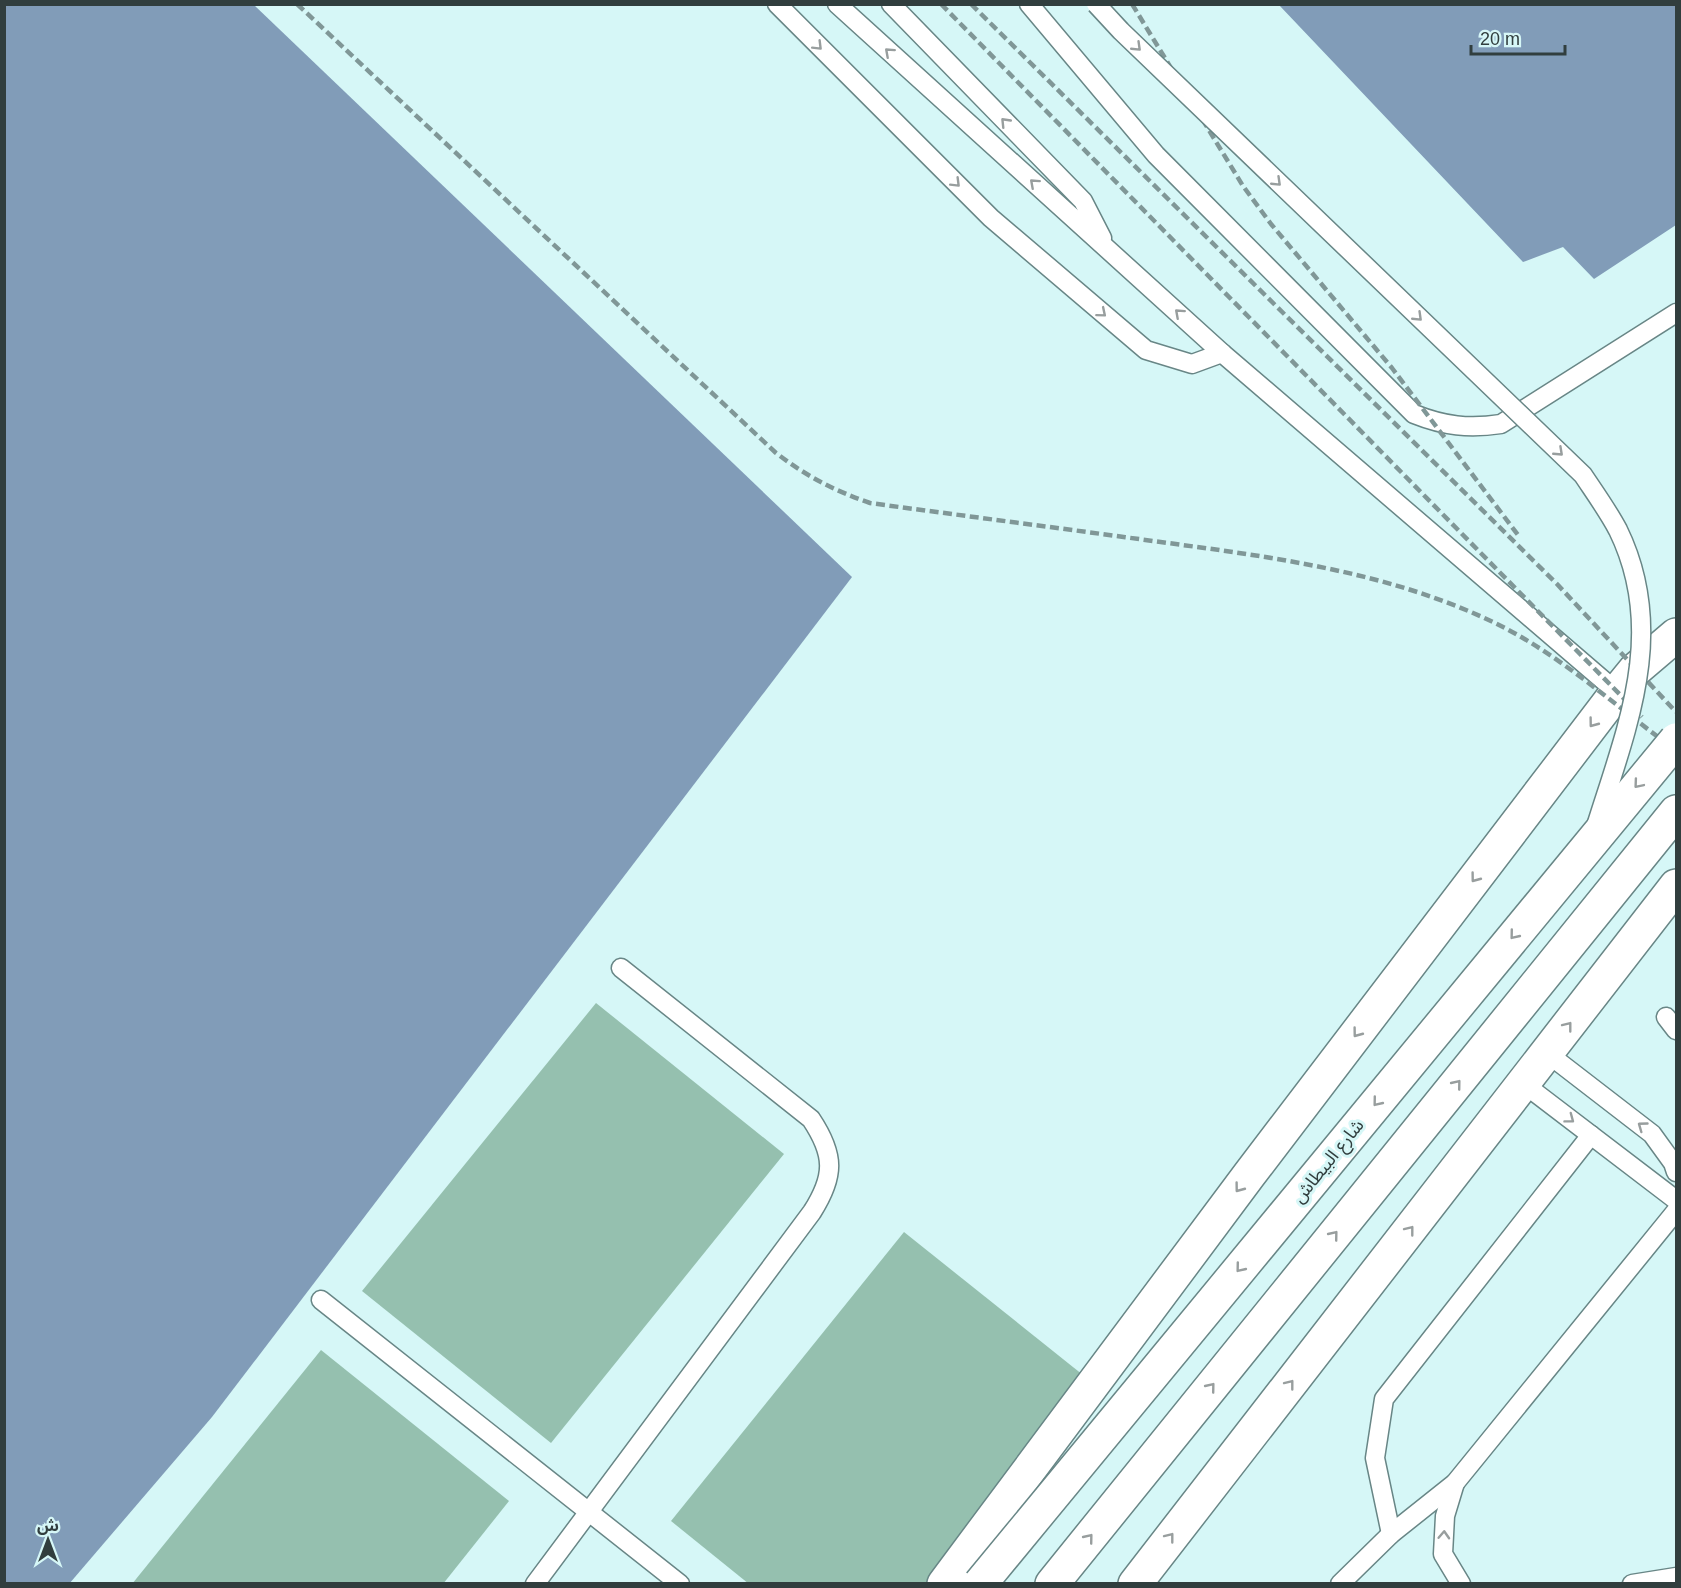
<svg xmlns="http://www.w3.org/2000/svg" width="1681" height="1588" viewBox="0 0 1681 1588" font-family="Helvetica,'Noto Sans Arabic',sans-serif">
  <style>
    .water { fill: #819cb8 }
    .building { fill: #95c0af }
    .lines { fill: none; stroke-linecap: round; stroke-linejoin: round }
    .lane-casing { stroke: #688686; stroke-width: 21 }
    .secondary-casing { stroke: #688686; stroke-width: 36 }
    .lane { stroke: #fff; stroke-width: 18 }
    .secondary { stroke: #fff; stroke-width: 33 }
    .rail { stroke: #809797; stroke-width: 4.5; stroke-dasharray: 9 4.5; stroke-linecap: butt }
    .lane-bridge-casing { stroke: #688686; stroke-width: 21; stroke-linecap: butt }
    .secondary-bridge-casing { stroke: #688686; stroke-width: 36; stroke-linecap: butt }
    .lane-bridge { stroke: #fff; stroke-width: 18 }
    .secondary-bridge { stroke: #fff; stroke-width: 33 }
    .oneway { stroke: #989e9e }
    .labels { text-anchor: middle; stroke-width: 6; stroke-linejoin: round; paint-order: stroke }
    .street-label { font-size: 18px; fill: #313e3e; stroke: #d6f7f7 }
  </style>
  <rect width="100%" height="100%" fill="#d6f7f7"/>
  <!-- water -->
  <g class="water">
    <path d="M 5,4 L 254,5 L 852,577 L 212,1417 L 69,1584 L 4,1583 Z"/>
    <path d="M 1279,5 L 1676,5 L 1676,225 L 1594,279 L 1563,247 L 1523,262 Z"/>
  </g>
  <!-- building -->
  <g class="building">
    <path d="M 596,1003 L 784,1154 L 551,1443 L 362,1291 Z"/>
    <path d="M 904,1232 L 1093,1383 L 931,1584 L 749,1584 L 671,1521 Z"/>
    <path d="M 321,1350 L 509,1501 L 443,1584 L 132,1584 Z"/>
  </g>
  <g class="lines">
    <defs>
      <g id="lane">
        <path d="M 777,4 L 991,218 L 1146,350 L 1192,364 L 1222,353"/>
        <path d="M 837,4 L 1222,353 L 1617,692"/>
        <path d="M 891,4 L 1083,201 L 1102,238"/>
        <path d="M 1029,4 L 1156,155 L 1414,414 C 1444,426 1469,429 1501,424 L 1676,313"/>
        <path d="M 1666,1017 L 1676,1030"/>
        <path d="M 1547,1053 L 1652,1134 L 1673,1163 L 1676,1172"/>
        <path d="M 1524,1084 L 1676,1200"/>
        <path d="M 321,1300 L 680,1584"/>
        <path d="M 1455,1483 L 1445,1516 L 1443,1554 L 1461,1584"/>
        <path d="M 1391,1534 L 1375,1458 L 1384,1399 L 1591,1135"/>
        <path d="M 535,1584 L 812,1212 C 835,1176 835,1155 811,1119 L 621,968"/>
        <path d="M 1340,1584 L 1391,1534 L 1455,1483 L 1676,1211"/>
        <path d="M 1632,1584 L 1676,1577"/>
      </g>
      <g id="secondary">
        <path d="M 944,1584 L 1249,1175 L 1617,692 L 1635,670 L 1676,635"/>
        <path d="M 1052,1584 L 1676,812"/>
        <path d="M 1135,1584 L 1676,886"/>
      </g>
    </defs>
    <!-- lane casing -->
    <use href="#lane" class="lane-casing"/>
    <!-- secondary casing -->
    <use href="#secondary" class="secondary-casing"/>
    <!-- lane -->
    <use href="#lane" class="lane"/>
    <!-- secondary -->
    <use href="#secondary" class="secondary"/>
    <!-- rail -->
    <g class="rail">
      <path d="M 297,4 L 776,453 C 806,476 835,491 870,503 C 965,516 1059,528 1153,541 C 1271,557 1387,571 1495,623 C 1557,653 1611,702 1666,743 L 1676,755"/>
      <path d="M 941,4 L 1642,717"/>
      <path d="M 971,4 L 1557,584 L 1676,712"/>
      <path d="M 1132,4 L 1243,186 L 1271,224 L 1392,368 L 1518,535"/>
    </g>
    <defs>
      <path id="lane-bridge" d="M 1096,4 L 1121,31 L 1583,475 C 1595,493 1608,511 1618,530 C 1667,630 1628,725 1597,823"/>
      <path id="secondary-bridge" d="M 980,1584 L 1676,740"/>
    </defs>
    <!-- lane-bridge casing -->
    <use href="#lane-bridge" class="lane-bridge-casing"/>
    <!-- secondary-bridge casing -->
    <use href="#secondary-bridge" class="secondary-bridge-casing"/>
    <!-- lane-bridge -->
    <use href="#lane-bridge" class="lane-bridge"/>
    <!-- secondary-bridge -->
    <use href="#secondary-bridge" class="secondary-bridge"/>
  </g>
  <!-- one-way arrows -->
  <defs><path id="oneway-chevron" d="M-2-3.5L2.5 0L-2 3.5" fill="none" stroke-width="1.6" stroke-linecap="round" stroke-linejoin="round" transform="scale(1.5)"/></defs>
  <g class="oneway">
    <use href="#oneway-chevron" transform="translate(818 46) rotate(45)"/>
    <use href="#oneway-chevron" transform="translate(1137 47) rotate(44)"/>
    <use href="#oneway-chevron" transform="translate(889 52) rotate(-138)"/>
    <use href="#oneway-chevron" transform="translate(1005 122) rotate(-134)"/>
    <use href="#oneway-chevron" transform="translate(1277 182) rotate(44)"/>
    <use href="#oneway-chevron" transform="translate(956 183) rotate(45)"/>
    <use href="#oneway-chevron" transform="translate(1034 183) rotate(-138)"/>
    <use href="#oneway-chevron" transform="translate(1102 313) rotate(40)"/>
    <use href="#oneway-chevron" transform="translate(1179 313) rotate(-138)"/>
    <use href="#oneway-chevron" transform="translate(1418 317) rotate(44)"/>
    <use href="#oneway-chevron" transform="translate(1559 452) rotate(43)"/>
    <use href="#oneway-chevron" transform="translate(1593 723) rotate(127)"/>
    <use href="#oneway-chevron" transform="translate(1638 784) rotate(130)"/>
    <use href="#oneway-chevron" transform="translate(1475 878) rotate(127)"/>
    <use href="#oneway-chevron" transform="translate(1514 935) rotate(129)"/>
    <use href="#oneway-chevron" transform="translate(1568 1026) rotate(-52)"/>
    <use href="#oneway-chevron" transform="translate(1357 1033) rotate(127)"/>
    <use href="#oneway-chevron" transform="translate(1457 1084) rotate(-51)"/>
    <use href="#oneway-chevron" transform="translate(1377 1102) rotate(129)"/>
    <use href="#oneway-chevron" transform="translate(1570 1119) rotate(37)"/>
    <use href="#oneway-chevron" transform="translate(1642 1126) rotate(-144)"/>
    <use href="#oneway-chevron" transform="translate(1239 1188) rotate(127)"/>
    <use href="#oneway-chevron" transform="translate(1410 1230) rotate(-52)"/>
    <use href="#oneway-chevron" transform="translate(1334 1235) rotate(-51)"/>
    <use href="#oneway-chevron" transform="translate(1240 1268) rotate(129)"/>
    <use href="#oneway-chevron" transform="translate(1290 1384) rotate(-52)"/>
    <use href="#oneway-chevron" transform="translate(1211 1387) rotate(-51)"/>
    <use href="#oneway-chevron" transform="translate(1444 1535) rotate(-87)"/>
    <use href="#oneway-chevron" transform="translate(1170 1537) rotate(-52)"/>
    <use href="#oneway-chevron" transform="translate(1089 1538) rotate(-51)"/>
  </g>
  <g class="labels">
    <!-- street labels -->
    <g class="street-label">
      <text transform="translate(1328 1161) rotate(-51)" y="6">شارع البيطاش</text>
    </g>
  </g>
  <!-- border -->
  <rect width="1681" height="1588" fill="none" stroke="#313e3e" stroke-width="12"/>
  <!-- north arrow -->
  <g transform="translate(48 1540)" stroke="#d6f7f7" stroke-width="4.5" paint-order="stroke">
  <path d="M0-4.5L10 22L0 15L-10 22Z" fill="#313e3e"/>
  <text y="-9" font-size="16" font-weight="bold" text-anchor="middle" fill="#313e3e">ش</text>
  </g>
  <!-- scale -->
  <path d="M1471 45v9h94v-9" fill="none" stroke="#313e3e" stroke-width="3"/>
  <text x="1480" y="45" font-size="18" fill="#313e3e" stroke="#d6f7f7" stroke-width="4.5" paint-order="stroke">20 m</text>
</svg>
